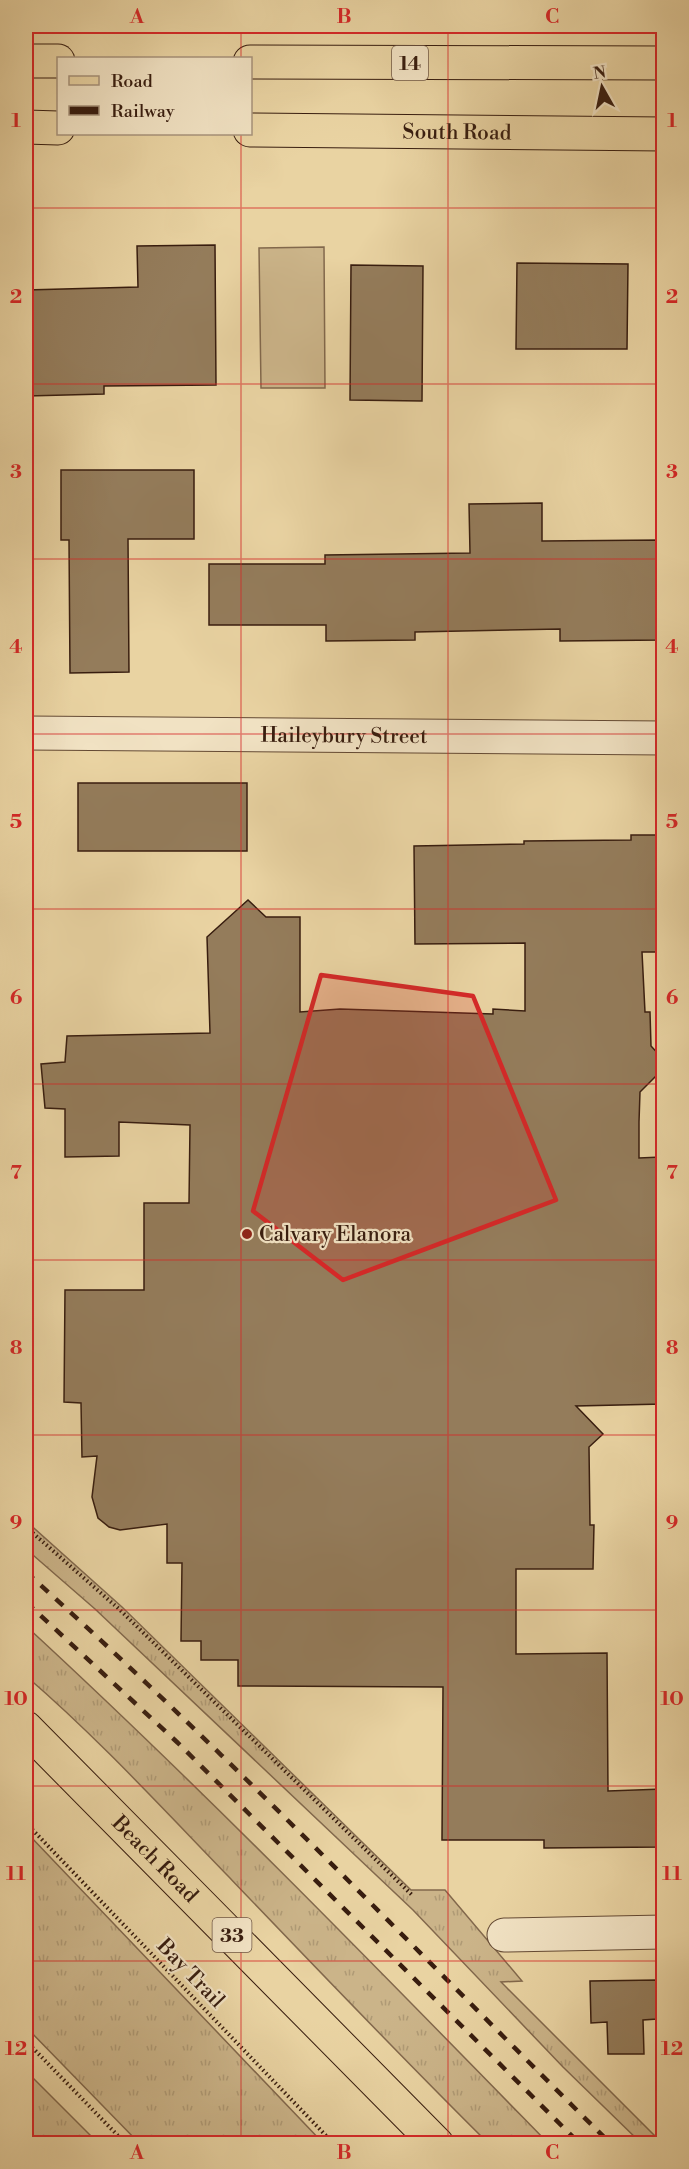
<svg xmlns="http://www.w3.org/2000/svg" width="689" height="2169" viewBox="0 0 689 2169" font-family="'Libre Bodoni',serif">
  <style>
    .grass { fill: url(#grass-tufts); stroke: #82684c; stroke-width: 1.5 }
    .pitch { fill: #cbb489; stroke: #82684c; stroke-width: 1.5 }
    .building { fill: #947c5b; stroke: #381d0f; stroke-width: 1.5 }
    .lines { fill: none; stroke-linecap: round; stroke-linejoin: round }
    .minor-casing { stroke: #644a34; stroke-width: 35 }
    .major-casing { stroke: #381d0f; stroke-width: 35 }
    .path { stroke: #381d0f; stroke-width: 4; stroke-dasharray: 1.5 3; stroke-linecap: butt }
    .minor { stroke: #f1e2c3; stroke-width: 33 }
    .major { stroke: #e9d3a2; stroke-width: 33 }
    .rail { stroke: #381d0f; stroke-width: 4.5; stroke-dasharray: 10 10; stroke-linecap: butt }
    .marked { fill: #d62828; fill-opacity: 0.2; stroke: #d62828; stroke-width: 4.5; stroke-linejoin: round }
    .grid { fill: none; stroke: #d62828; stroke-width: 1.5; stroke-opacity: 0.55 }
    .poi-dot { fill: #8f2418; stroke: #f1e2c3; stroke-width: 2 }
    .labels { text-anchor: middle; stroke-width: 4.5; stroke-linejoin: round; paint-order: stroke }
    .shield { fill: #f1e2c3; stroke: #705845; stroke-width: 1.5 }
    .shield-label { font-size: 20px; font-weight: bold; fill: #381d0f }
    .street-label { font-size: 21px; fill: #381d0f; stroke: #f1e2c3 }
    .poi-label { font-size: 21px; fill: #381d0f; stroke: #f1e2c3; text-anchor: start }
    .neatline { fill: none; stroke: #d62828; stroke-width: 2 }
    .grid-label { font-size: 20px; text-anchor: middle; font-weight: bold; fill: #d62828 }
  </style>
  <defs>
    <pattern id="grass-tufts" width="24" height="20" patternUnits="userSpaceOnUse" patternTransform="scale(1.5)"><rect width="24" height="20" fill="#cbb489"/><path d="M3 7l-1-3M5 7V3M7 7l1-3M15 17l-1-3M17 17v-4M19 17l1-3" fill="none" stroke="#af9a75"/></pattern>
  </defs>
  <rect width="100%" height="100%" fill="#e9d3a2"/>
  <filter id="stains"><feTurbulence type="fractalNoise" baseFrequency=".00333" numOctaves="4"/><feColorMatrix values="0 0 0 0 .2 0 0 0 0 .09 0 0 0 0 .02 0 0 0 .5 -.17"/></filter>
  <radialGradient id="worn" r=".72"><stop offset=".6" stop-color="#630" stop-opacity="0"/><stop offset="1" stop-color="#630" stop-opacity=".3"/></radialGradient>
  <!-- grass -->
  <g class="grass">
    <path d="M 26,1521 L 122,1607 L 411,1890 L 445,1890 L 522,1981 L 501,1982 L 662,2143 L 641,2143 L 563,2067 L 413,1910 L 95,1609 L 26,1549 Z"/>
    <path d="M 26,1626 C 206,1792 377,1968 548,2143 L 488,2143 C 400,2056 315,1967 229,1877 C 163,1809 98,1738 26,1676 Z"/>
    <path d="M 26,1832 L 30,1836 L 323,2143 L 139,2143 L 26,2027 Z"/>
    <path d="M 26,2071 L 98,2143 L 27,2144 L 26,2142 Z"/>
  </g>
  <!-- pitch -->
  <path class="pitch" d="M 324,247 L 325,388 L 261,388 L 259,248 Z"/>
  <!-- building -->
  <g class="building">
    <path d="M 215,245 L 216,385 L 104,386 L 104,394 L 27,396 L 26,290 L 138,287 L 137,246 Z"/>
    <path d="M 517,263 L 628,264 L 627,349 L 516,349 Z"/>
    <path d="M 351,265 L 423,266 L 422,401 L 350,400 Z"/>
    <path d="M 61,470 L 194,470 L 194,539 L 128,539 L 129,672 L 70,673 L 69,540 L 61,540 Z"/>
    <path d="M 542,503 L 542,541 L 663,540 L 663,640 L 560,641 L 560,629 L 415,632 L 415,640 L 326,641 L 326,625 L 209,625 L 209,564 L 325,564 L 325,555 L 470,553 L 469,504 Z"/>
    <rect x="78" y="783" width="169" height="68"/>
    <path d="M 631,835 L 663,835 L 663,952 L 642,952 L 645,1012 L 650,1012 L 651,1046 L 663,1059 L 663,1069 L 640,1092 L 639,1122 L 639,1158 L 661,1157 L 658,1247 L 663,1247 L 663,1404 L 576,1406 L 603,1434 L 589,1447 L 590,1525 L 594,1525 L 593,1569 L 516,1569 L 516,1654 L 607,1653 L 608,1791 L 663,1789 L 663,1847 L 544,1848 L 544,1840 L 442,1840 L 443,1687 L 238,1686 L 238,1660 L 201,1660 L 201,1641 L 181,1641 L 182,1563 L 167,1563 L 167,1524 L 120,1530 L 109,1527 L 98,1518 L 92,1497 L 97,1456 L 82,1457 L 81,1403 L 64,1402 L 65,1290 L 144,1290 L 144,1203 L 189,1203 L 190,1125 L 119,1122 L 119,1156 L 65,1157 L 65,1109 L 45,1108 L 41,1064 L 65,1062 L 67,1036 L 210,1033 L 207,937 L 248,900 L 266,917 L 300,917 L 300,1012 L 340,1009 L 493,1014 L 493,1009 L 525,1011 L 525,943 L 415,944 L 414,846 L 524,844 L 524,841 L 631,840 Z"/>
    <path d="M 657,1980 L 657,2019 L 643,2020 L 644,2054 L 608,2054 L 607,2022 L 591,2023 L 590,1981 Z"/>
  </g>
  <g class="lines">
    <defs>
      <g id="minor">
        <path id="s1" d="M 26,733 L 664,738"/>
        <path d="M 504,1935 L 664,1932"/>
      </g>
      <g id="major">
        <path d="M 26,61 L 58,61"/>
        <path d="M 250,62 L 664,63"/>
        <path d="M 26,127 L 58,128"/>
        <path id="s2" d="M 250,130 L 664,134"/>
        <path id="s3" d="M 26,1728 L 437,2144"/>
      </g>
    </defs>
    <!-- minor casing -->
    <use href="#minor" class="minor-casing"/>
    <!-- major casing -->
    <use href="#major" class="major-casing"/>
    <!-- path -->
    <g class="path">
      <path d="M 26,1527 L 119,1609 L 412,1895"/>
      <path d="M 26,1823 L 334,2144"/>
      <path d="M 26,2041 L 126,2144"/>
    </g>
    <!-- minor -->
    <use href="#minor" class="minor"/>
    <!-- major -->
    <use href="#major" class="major"/>
    <!-- rail -->
    <g class="rail">
      <path d="M 26,1572 C 229,1754 417,1952 611,2144"/>
      <path d="M 26,1602 L 178,1743 L 580,2144"/>
    </g>
  </g>
  <!-- marked area -->
  <path class="marked" d="M 321,975 L 473,996 L 556,1200 L 343,1280 L 253,1211 Z"/>
  <!-- grid -->
  <path class="grid" d="M 241,26 L 241,58M 448,26 L 448,2144M 241,134 L 241,2144M 26,208 L 664,208M 26,384 L 664,384M 26,559 L 664,559M 26,734 L 664,734M 26,909 L 664,909M 26,1084 L 664,1084M 26,1260 L 664,1260M 26,1435 L 664,1435M 26,1610 L 664,1610M 26,1786 L 664,1786M 26,1961 L 664,1961"/>
  <!-- markers -->
  <circle class="poi-dot" cx="247" cy="1234" r="6"/>
  <g class="labels">
    <!-- shield labels -->
    <g class="shield">
      <rect x="392" y="46" width="36" height="34" rx="4.5"/>
      <rect x="212.5" y="1918" width="39" height="34" rx="4.5"/>
    </g>
    <g class="shield-label">
      <text x="410" y="70">14</text>
      <text x="232" y="1942">33</text>
    </g>
    <!-- street labels -->
    <g class="street-label">
      <text dy="7" stroke="none"><textPath href="#s2" startOffset="207">South Road</textPath></text>
      <text dy="7" stroke="none"><textPath href="#s1" startOffset="318">Haileybury Street</textPath></text>
      <text dy="7" stroke="none"><textPath href="#s3" startOffset="184">Beach Road</textPath></text>
      <text transform="translate(191 1973) rotate(46)" y="7">Bay Trail</text>
    </g>
    <!-- poi labels -->
    <g class="poi-label">
      <text x="259" y="1241">Calvary Elanora</text>
    </g>
  </g>
  <!-- margin -->
  <rect width="689" height="2169" fill="none" stroke="#e9d3a2" stroke-width="66"/>
  <!-- legend -->
  <rect x="57" y="57" width="195" height="78" fill="#f1e2c3" stroke="#a7937b" stroke-width="1.5"/>
  <rect x="69" y="76" width="30" height="9" fill="#e9d3a2" stroke="#a7937b" stroke-width="1.5"/>
  <text x="111" y="87" font-size="18" fill="#381d0f">Road</text>
  <rect x="69" y="106" width="30" height="9" fill="#381d0f" stroke="#a7937b" stroke-width="1.5"/>
  <text x="111" y="117" font-size="18" fill="#381d0f">Railway</text>
  <!-- north arrow -->
  <g transform="translate(602 87) rotate(351)" stroke="#f1e2c3" stroke-width="4.5" paint-order="stroke">
  <path d="M0-4.5L10 22L0 15L-10 22Z" fill="#381d0f"/>
  <text y="-9" font-size="16" font-weight="bold" text-anchor="middle" fill="#381d0f">N</text>
  </g>
  <rect x="33" y="33" width="623" height="2103" class="neatline"/>
  <g class="grid-label">
    <text x="137" y="23">A</text>
    <text x="344" y="23">B</text>
    <text x="552" y="23">C</text>
    <text x="16" y="127">1</text>
    <text x="672" y="127">1</text>
    <text x="16" y="303">2</text>
    <text x="672" y="303">2</text>
    <text x="16" y="478">3</text>
    <text x="672" y="478">3</text>
    <text x="16" y="653">4</text>
    <text x="672" y="653">4</text>
    <text x="16" y="828">5</text>
    <text x="672" y="828">5</text>
    <text x="16" y="1004">6</text>
    <text x="672" y="1004">6</text>
    <text x="16" y="1179">7</text>
    <text x="672" y="1179">7</text>
    <text x="16" y="1354">8</text>
    <text x="672" y="1354">8</text>
    <text x="16" y="1529">9</text>
    <text x="672" y="1529">9</text>
    <text x="16" y="1705">10</text>
    <text x="672" y="1705">10</text>
    <text x="16" y="1880">11</text>
    <text x="672" y="1880">11</text>
    <text x="16" y="2055">12</text>
    <text x="672" y="2055">12</text>
    <text x="137" y="2159">A</text>
    <text x="344" y="2159">B</text>
    <text x="552" y="2159">C</text>
  </g>
  <rect width="100%" height="100%" filter="url(#stains)"/>
  <rect width="100%" height="100%" fill="url(#worn)"/>
</svg>
